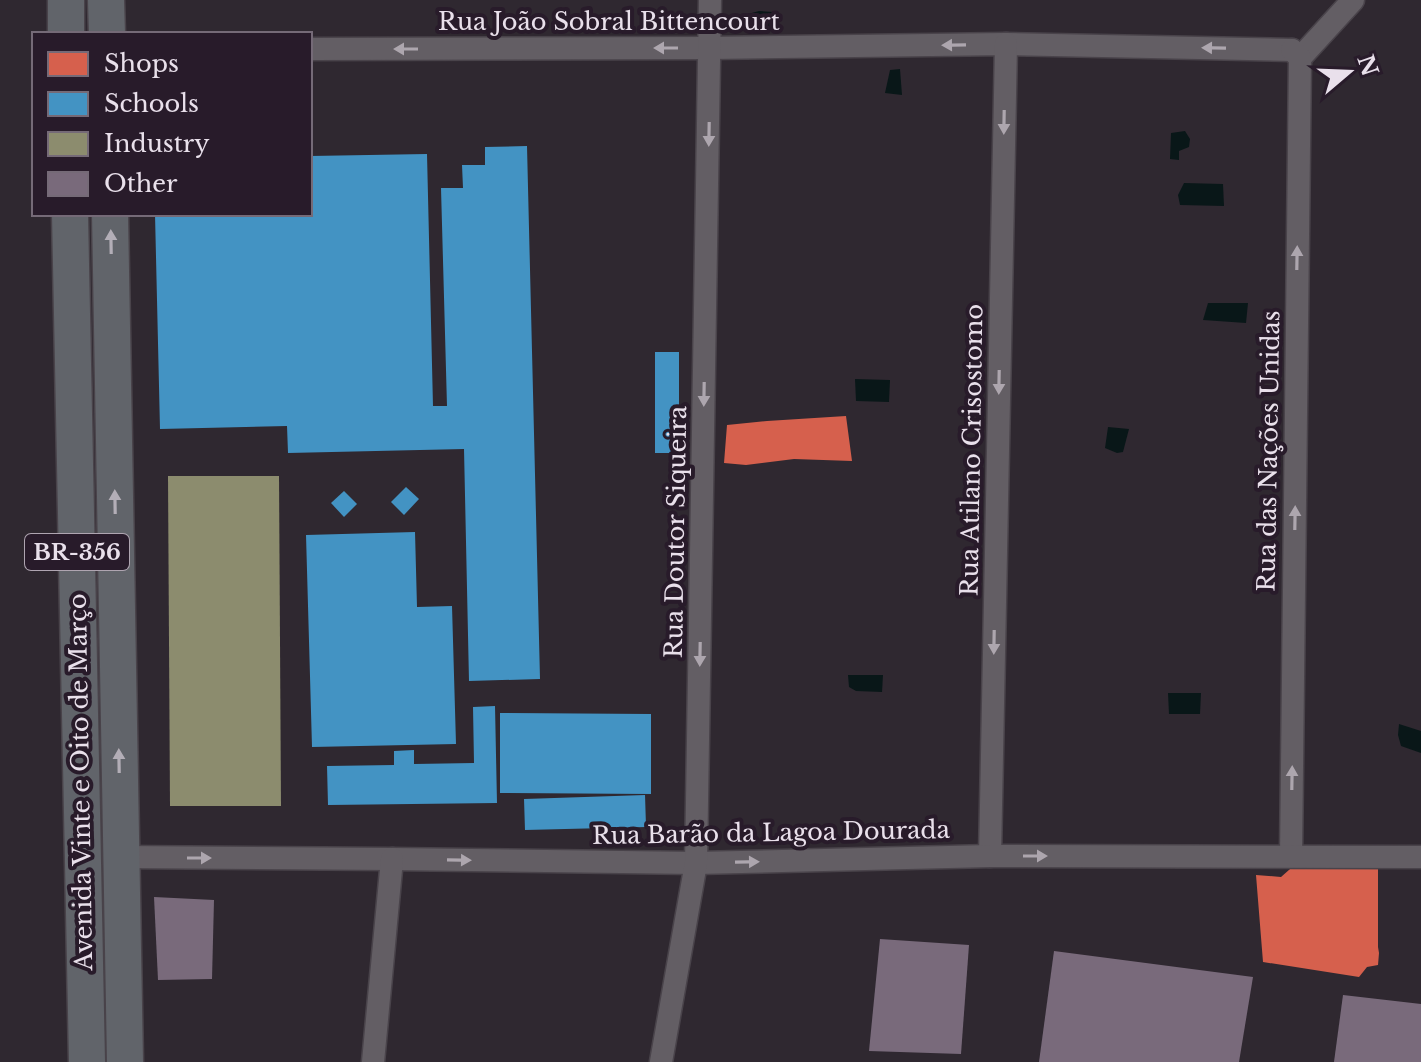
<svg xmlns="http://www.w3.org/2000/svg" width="1421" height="1062" viewBox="0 0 1421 1062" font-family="'Libre Baskerville',serif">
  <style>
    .water { fill: #091718 }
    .shops { fill: #d6604d }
    .schools { fill: #4393c3 }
    .industry { fill: #8c8c6e }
    .building { fill: #796a7b }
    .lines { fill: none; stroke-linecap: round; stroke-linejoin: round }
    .street-casing { stroke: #49434a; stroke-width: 25 }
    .primary-casing { stroke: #49434a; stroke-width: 39 }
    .street { stroke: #635e64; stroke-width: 22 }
    .primary { stroke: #61646a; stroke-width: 36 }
    .oneway { fill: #ada6ae }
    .oneway2 { fill: #b3aeb7 }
    .labels { text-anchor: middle; stroke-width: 8; stroke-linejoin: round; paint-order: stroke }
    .shield { fill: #281b2a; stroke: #afa5b1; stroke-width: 2 }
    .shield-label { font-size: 22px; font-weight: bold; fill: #e9e0eb }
    .street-label { font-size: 24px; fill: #e9e0eb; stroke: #281b2a }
  </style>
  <rect width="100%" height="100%" fill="#2f2830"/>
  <!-- water -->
  <g class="water">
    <path d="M 759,11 L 773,12 L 774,31 L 748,29 L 744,24 L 748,14 Z"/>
    <path d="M 900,69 L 902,95 L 885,93 L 890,70 Z"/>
    <path d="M 1185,131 L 1190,139 L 1189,147 L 1179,151 L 1179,160 L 1170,159 L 1171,133 Z"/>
    <path d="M 1184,183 L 1223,184 L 1224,206 L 1180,205 L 1178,195 Z"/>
    <path d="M 1208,303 L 1248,303 L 1246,323 L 1203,320 Z"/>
    <path d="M 855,379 L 890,380 L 889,402 L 856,401 Z"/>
    <path d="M 1108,427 L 1129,429 L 1123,452 L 1117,453 L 1105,448 Z"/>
    <path d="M 848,675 L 883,675 L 882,692 L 856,691 L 849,687 Z"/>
    <path d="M 1168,693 L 1201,693 L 1200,714 L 1169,714 Z"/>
    <path d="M 1399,724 L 1421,731 L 1421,753 L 1401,746 L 1398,735 Z"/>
  </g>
  <!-- shops -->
  <g class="shops">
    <path d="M 846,416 L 852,461 L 794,459 L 746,465 L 724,463 L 727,425 L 767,421 Z"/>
    <path d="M 1298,862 L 1378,863 L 1378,947 L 1379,953 L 1378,965 L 1367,967 L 1359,977 L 1263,962 L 1256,875 L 1281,877 Z"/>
  </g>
  <!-- schools -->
  <g class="schools">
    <path d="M 527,146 L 540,679 L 469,681 L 464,449 L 288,453 L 287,426 L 160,429 L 155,214 L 310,214 L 310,156 L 427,154 L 433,406 L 447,406 L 441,188 L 463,188 L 462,165 L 485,165 L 485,147 Z"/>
    <rect x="655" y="352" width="24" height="101"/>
    <path d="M 406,487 L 419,499 L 404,515 L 391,502 Z"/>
    <path d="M 344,491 L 357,504 L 344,517 L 331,503 Z"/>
    <path d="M 415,532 L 417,607 L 452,606 L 456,744 L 312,747 L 306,535 Z"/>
    <path d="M 495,706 L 497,803 L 328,805 L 327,766 L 394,765 L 394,751 L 414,750 L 414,764 L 474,763 L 473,707 Z"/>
    <path d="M 500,713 L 651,714 L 651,794 L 500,793 Z"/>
    <path d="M 645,795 L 646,827 L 525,830 L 524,799 Z"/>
  </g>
  <!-- industry -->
  <path class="industry" d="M 168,476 L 279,476 L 281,806 L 170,806 Z"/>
  <!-- building -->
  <g class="building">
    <path d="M 154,897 L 214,900 L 212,979 L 158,980 Z"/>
    <path d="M 880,939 L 969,945 L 961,1054 L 869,1051 Z"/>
    <path d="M 1054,951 L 1253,977 L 1239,1062 L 1039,1062 Z"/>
    <path d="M 1343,995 L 1421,1004 L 1421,1062 L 1334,1062 Z"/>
  </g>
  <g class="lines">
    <defs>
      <g id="street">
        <path d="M 310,49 L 710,48 L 1006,44 L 1292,50"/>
        <path d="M 1300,58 L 1353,0"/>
        <path d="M 990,856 L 1006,44"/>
        <path d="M 1291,856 L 1300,58 L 1292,50"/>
        <path d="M 121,857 L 392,859 L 696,863 L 990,856 L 1421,857"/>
        <path d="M 373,1062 L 392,859"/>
        <path d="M 661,1062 L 696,863 L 710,0"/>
      </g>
      <g id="primary">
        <path d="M 66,0 L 66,34"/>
        <path d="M 106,0 L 107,34"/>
        <path d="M 70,214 L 87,1062"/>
        <path d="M 110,214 L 125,1062"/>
      </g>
    </defs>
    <!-- street casing -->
    <use href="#street" class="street-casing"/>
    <!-- primary casing -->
    <use href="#primary" class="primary-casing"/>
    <!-- street -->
    <use href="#street" class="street"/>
    <!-- primary -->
    <use href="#primary" class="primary"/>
  </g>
  <!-- one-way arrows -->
  <defs><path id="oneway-solid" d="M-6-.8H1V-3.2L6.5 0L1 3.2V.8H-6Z" transform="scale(2)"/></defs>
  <g class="oneway">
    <use href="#oneway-solid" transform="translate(954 45) rotate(179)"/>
    <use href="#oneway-solid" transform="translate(666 48) rotate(180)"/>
    <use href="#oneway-solid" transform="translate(1214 48) rotate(-179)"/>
    <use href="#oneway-solid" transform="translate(406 49) rotate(180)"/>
    <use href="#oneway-solid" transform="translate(1004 122) rotate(91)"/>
    <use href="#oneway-solid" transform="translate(709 134) rotate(91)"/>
    <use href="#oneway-solid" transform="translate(1297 258) rotate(-89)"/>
    <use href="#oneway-solid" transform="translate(999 382) rotate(91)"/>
    <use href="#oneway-solid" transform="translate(704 394) rotate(91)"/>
    <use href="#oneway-solid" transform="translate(1295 518) rotate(-89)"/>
    <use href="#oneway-solid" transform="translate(994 642) rotate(91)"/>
    <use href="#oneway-solid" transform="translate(700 654) rotate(91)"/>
    <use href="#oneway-solid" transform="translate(1292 778) rotate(-89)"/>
    <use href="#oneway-solid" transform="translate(1035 856)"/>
    <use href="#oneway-solid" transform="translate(199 858)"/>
    <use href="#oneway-solid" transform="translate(459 860) rotate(1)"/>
    <use href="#oneway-solid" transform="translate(747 862) rotate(-1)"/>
  </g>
  <g class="oneway2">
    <use href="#oneway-solid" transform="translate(111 242) rotate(-91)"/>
    <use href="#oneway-solid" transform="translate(115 502) rotate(-91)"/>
    <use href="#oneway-solid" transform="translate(119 761) rotate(-91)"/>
  </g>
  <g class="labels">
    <!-- shield labels -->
    <rect class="shield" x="25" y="534" width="104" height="36" rx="6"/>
    <g class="shield-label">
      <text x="77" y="560">BR-356</text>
    </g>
    <!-- street labels -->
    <g class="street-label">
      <text x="609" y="30">Rua João Sobral Bittencourt</text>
      <text transform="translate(972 450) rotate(-89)" y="8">Rua Atilano Crisostomo</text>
      <text transform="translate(1269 451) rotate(-89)" y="8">Rua das Nações Unidas</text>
      <text transform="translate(676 532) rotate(-89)" y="8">Rua Doutor Siqueira</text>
      <text transform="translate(81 782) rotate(-91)" y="8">Avenida Vinte e Oito de Março</text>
      <text transform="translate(771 833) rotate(-1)" y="8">Rua Barão da Lagoa Dourada</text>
    </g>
  </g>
  <!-- legend -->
  <rect x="32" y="32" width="280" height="184" fill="#281b2a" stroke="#756a77" stroke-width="2"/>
  <rect x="48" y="52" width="40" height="24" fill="#d6604d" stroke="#756a77" stroke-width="2"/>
  <text x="104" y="72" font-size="24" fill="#e9e0eb">Shops</text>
  <rect x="48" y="92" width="40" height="24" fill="#4393c3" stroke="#756a77" stroke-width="2"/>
  <text x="104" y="112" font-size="24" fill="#e9e0eb">Schools</text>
  <rect x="48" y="132" width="40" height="24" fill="#8c8c6e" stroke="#756a77" stroke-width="2"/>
  <text x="104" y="152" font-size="24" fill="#e9e0eb">Industry</text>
  <rect x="48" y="172" width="40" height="24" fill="#796a7b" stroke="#756a77" stroke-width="2"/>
  <text x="104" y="192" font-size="24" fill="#e9e0eb">Other</text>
  <!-- north arrow -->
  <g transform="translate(1349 72) rotate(71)" stroke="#281b2a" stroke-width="6" paint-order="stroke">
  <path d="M0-6L14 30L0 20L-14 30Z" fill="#e9e0eb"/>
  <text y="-12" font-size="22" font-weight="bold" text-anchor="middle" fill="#e9e0eb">N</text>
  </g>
</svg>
